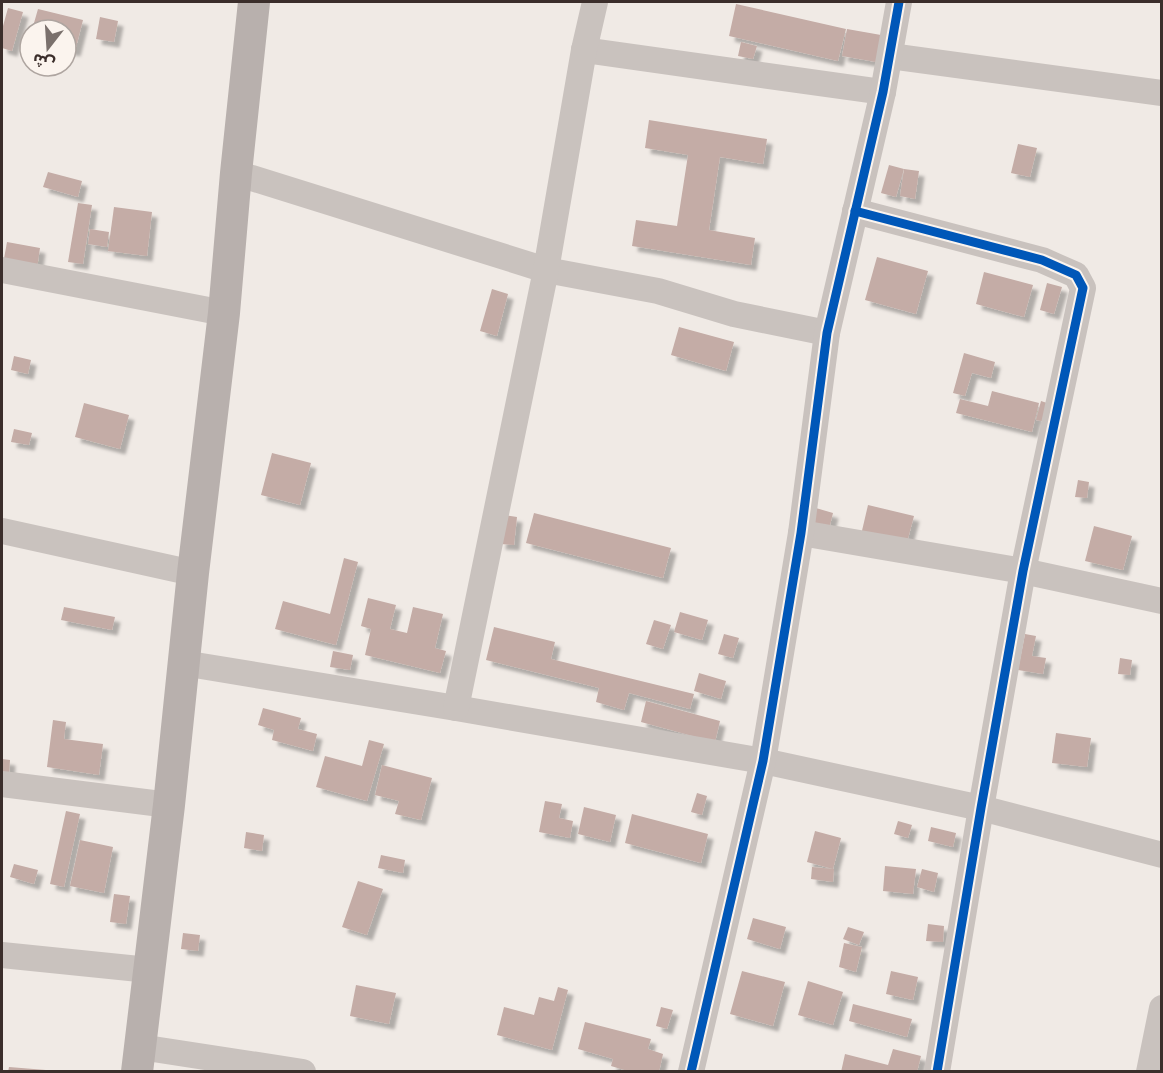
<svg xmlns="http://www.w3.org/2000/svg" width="1163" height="1073" viewBox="0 0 1163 1073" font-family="'Space Grotesk','Noto Sans Arabic',sans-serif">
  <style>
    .building { fill: #c4aca6; filter: url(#shadow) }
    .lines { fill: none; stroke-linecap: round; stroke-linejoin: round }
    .minor { stroke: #c9c2be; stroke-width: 26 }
    .major { stroke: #b8b0ad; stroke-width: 32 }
    .cycleway-casing { stroke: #fbf4ee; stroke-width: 13 }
    .cycleway { stroke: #0057b8; stroke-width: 9 }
  </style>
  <defs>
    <filter id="shadow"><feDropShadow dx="5.5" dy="5.5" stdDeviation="1.5" flood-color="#0004"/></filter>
  </defs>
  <rect width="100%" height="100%" fill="#f0eae5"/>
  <!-- building -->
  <g class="building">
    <path d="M 736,4 L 846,29 L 838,61 L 729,36 Z"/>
    <path d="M 8,8 L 23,12 L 12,51 L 2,48 L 2,25 L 3,26 Z"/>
    <path d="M 38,9 L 83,20 L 75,51 L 66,49 L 66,30 L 32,30 Z"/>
    <path d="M 100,17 L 118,21 L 114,42 L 96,39 Z"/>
    <path d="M 847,29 L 881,35 L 876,62 L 842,56 Z"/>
    <path d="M 741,42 L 757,46 L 753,59 L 738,56 Z"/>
    <path d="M 649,120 L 767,139 L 763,164 L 720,157 L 709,230 L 755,238 L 751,265 L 632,246 L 636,220 L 677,226 L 688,155 L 645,148 Z"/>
    <path d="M 1018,144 L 1037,148 L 1030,177 L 1011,173 Z"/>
    <path d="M 889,165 L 904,169 L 896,197 L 881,193 Z"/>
    <path d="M 904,169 L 919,171 L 915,199 L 900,196 Z"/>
    <path d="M 48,172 L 82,181 L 78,197 L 43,187 Z"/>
    <path d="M 78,203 L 92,205 L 83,264 L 68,262 Z"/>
    <path d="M 114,207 L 152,212 L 147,256 L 108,251 Z"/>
    <path d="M 90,229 L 109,232 L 107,247 L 88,244 Z"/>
    <path d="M 7,242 L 40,248 L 36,275 L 2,270 Z"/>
    <path d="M 877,257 L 928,271 L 916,314 L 865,300 Z"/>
    <path d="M 984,272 L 1033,285 L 1024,317 L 976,304 Z"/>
    <path d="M 1047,283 L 1062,287 L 1054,314 L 1040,310 Z"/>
    <path d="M 492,289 L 508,294 L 497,336 L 480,331 Z"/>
    <path d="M 679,327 L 734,342 L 726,371 L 671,355 Z"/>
    <path d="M 964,353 L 995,362 L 991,378 L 972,373 L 965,396 L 953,393 Z"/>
    <path d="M 14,356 L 31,360 L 28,374 L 11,370 Z"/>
    <path d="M 992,391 L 1039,403 L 1032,432 L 956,413 L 960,399 L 988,406 Z"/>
    <path d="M 1041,401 L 1050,404 L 1046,422 L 1036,420 Z"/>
    <path d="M 84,403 L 129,415 L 120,449 L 75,437 Z"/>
    <path d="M 14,429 L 32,433 L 29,445 L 11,442 Z"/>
    <path d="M 272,453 L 311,463 L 300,505 L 261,495 Z"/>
    <path d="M 1078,480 L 1089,482 L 1087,498 L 1075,497 Z"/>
    <path d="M 868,505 L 914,516 L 906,546 L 861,535 Z"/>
    <path d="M 809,506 L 833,513 L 828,533 L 803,527 Z"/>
    <path d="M 534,513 L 671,548 L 663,578 L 526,543 Z"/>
    <path d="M 504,515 L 517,517 L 514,545 L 500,544 Z"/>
    <path d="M 1094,526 L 1132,536 L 1123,570 L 1085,561 Z"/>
    <path d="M 344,558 L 358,562 L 336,645 L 275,629 L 283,601 L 330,614 Z"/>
    <path d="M 368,598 L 396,605 L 390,629 L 407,633 L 413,607 L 443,614 L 435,648 L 446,651 L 440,673 L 365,655 L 371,629 L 361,626 Z"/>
    <path d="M 64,607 L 115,617 L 112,630 L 61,620 Z"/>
    <path d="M 680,612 L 708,620 L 702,640 L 674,632 Z"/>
    <path d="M 654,620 L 671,625 L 663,649 L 646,644 Z"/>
    <path d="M 494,627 L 555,642 L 551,659 L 694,694 L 690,709 L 629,693 L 624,710 L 596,702 L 599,688 L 486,660 Z"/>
    <path d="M 724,634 L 739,638 L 733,658 L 718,654 Z"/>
    <path d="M 1025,634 L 1036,636 L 1032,656 L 1046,658 L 1043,674 L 1018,670 Z"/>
    <path d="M 333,651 L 353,655 L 350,670 L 330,667 Z"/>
    <path d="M 1120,658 L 1132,660 L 1130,675 L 1118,674 Z"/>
    <path d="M 699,673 L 726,681 L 721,699 L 694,691 Z"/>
    <path d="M 646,701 L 720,721 L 715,742 L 641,722 Z"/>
    <path d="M 263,708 L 301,718 L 298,729 L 317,734 L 313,751 L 272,740 L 274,730 L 258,725 Z"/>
    <path d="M 53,720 L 66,722 L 64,739 L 103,744 L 99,775 L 47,767 Z"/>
    <path d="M 1056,733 L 1091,738 L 1087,767 L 1052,763 Z"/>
    <path d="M 369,740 L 384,744 L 367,801 L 316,787 L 325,756 L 362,766 Z"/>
    <path d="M 2,759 L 10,760 L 9,776 L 2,775 Z"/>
    <path d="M 382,765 L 432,778 L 421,820 L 395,814 L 399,801 L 375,795 Z"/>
    <path d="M 697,793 L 707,796 L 702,815 L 691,812 Z"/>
    <path d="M 545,801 L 562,804 L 559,818 L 573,821 L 570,838 L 539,832 Z"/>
    <path d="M 584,807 L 616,815 L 610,842 L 578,834 Z"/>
    <path d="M 66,811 L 80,814 L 64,887 L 50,884 Z"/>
    <path d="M 632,814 L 708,834 L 701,863 L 625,843 Z"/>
    <path d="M 898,821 L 912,825 L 908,838 L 894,834 Z"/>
    <path d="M 931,827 L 956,833 L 953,847 L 928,841 Z"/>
    <path d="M 815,831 L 841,838 L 833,869 L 807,862 Z"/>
    <path d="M 246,832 L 264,835 L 262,851 L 244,848 Z"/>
    <path d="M 80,840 L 113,847 L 104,893 L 70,886 Z"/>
    <path d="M 381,855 L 405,860 L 403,873 L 378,868 Z"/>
    <path d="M 14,864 L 38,870 L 34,884 L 10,877 Z"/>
    <path d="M 885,866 L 916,869 L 913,894 L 883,891 Z"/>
    <path d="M 812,867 L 834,869 L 833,882 L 811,879 Z"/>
    <path d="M 922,869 L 938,873 L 934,892 L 917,887 Z"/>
    <path d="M 358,881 L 383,889 L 367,935 L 342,927 Z"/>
    <path d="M 114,894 L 130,896 L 126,924 L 110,922 Z"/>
    <path d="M 753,918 L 786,927 L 780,949 L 747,939 Z"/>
    <path d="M 928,924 L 944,926 L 943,942 L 926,941 Z"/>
    <path d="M 848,927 L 864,932 L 859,945 L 843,939 Z"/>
    <path d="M 183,933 L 200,935 L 198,951 L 181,949 Z"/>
    <path d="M 844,943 L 862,947 L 856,972 L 839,967 Z"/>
    <path d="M 742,971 L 785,982 L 773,1026 L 730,1014 Z"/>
    <path d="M 891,971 L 918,977 L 913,1000 L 886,994 Z"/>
    <path d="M 808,981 L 843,992 L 833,1025 L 798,1015 Z"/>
    <path d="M 356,985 L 396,993 L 389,1024 L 350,1016 Z"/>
    <path d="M 558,987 L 568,990 L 552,1050 L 497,1035 L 504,1007 L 534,1015 L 539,997 L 554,1001 Z"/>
    <path d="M 853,1004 L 912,1019 L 907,1037 L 849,1021 Z"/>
    <path d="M 661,1007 L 673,1010 L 667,1029 L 656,1026 Z"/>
    <path d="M 585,1022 L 651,1039 L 648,1049 L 663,1054 L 659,1072 L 631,1072 L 611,1066 L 613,1059 L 578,1049 Z"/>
    <path d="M 893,1049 L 921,1056 L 917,1072 L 841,1072 L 845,1054 L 888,1065 Z"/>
    <path d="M 9,1067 L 46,1070 L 46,1072 L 8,1072 Z"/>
  </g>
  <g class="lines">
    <!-- minor -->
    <g class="minor">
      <path d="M 584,50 L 883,92"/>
      <path d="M 890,56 L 1162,93"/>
      <path d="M 236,173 L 546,270 L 658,291 L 734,314 L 827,333"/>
      <path d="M 855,211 L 1042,260 L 1076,275 L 1083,288 L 1023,571 L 981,808 L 937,1072"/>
      <path d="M 2,270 L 224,313"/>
      <path d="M 2,531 L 193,573"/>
      <path d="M 801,533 L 1023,571 L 1162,601"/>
      <path d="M 183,663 L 456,708 L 763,761 L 981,808 L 1162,855"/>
      <path d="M 456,708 L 546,270 L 584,50 L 595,2"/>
      <path d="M 2,784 L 169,805"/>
      <path d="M 2,955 L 149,970"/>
      <path d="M 140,1047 L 303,1072"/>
      <path d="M 691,1072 L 763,761 L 801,533 L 827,333 L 883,92 L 899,2"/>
      <path d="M 1149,1072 L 1162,1008"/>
    </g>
    <!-- major -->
    <path class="major" d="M 137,1072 L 169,805 L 193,573 L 224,313 L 236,173 L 254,2"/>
    <defs>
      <g id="cycleway">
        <path d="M 855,211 L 1042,260 L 1076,275 L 1083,288 L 1023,571 L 981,808 L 937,1072"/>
        <path d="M 691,1072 L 763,761 L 801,533 L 827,333 L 883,92 L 899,2"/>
      </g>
    </defs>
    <!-- cycleway casing -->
    <use href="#cycleway" class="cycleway-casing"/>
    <!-- cycleway -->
    <use href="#cycleway" class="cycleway"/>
  </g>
  <!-- border -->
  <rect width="1163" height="1073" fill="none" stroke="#3b2e2b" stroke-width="6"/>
  <!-- north arrow -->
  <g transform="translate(48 48) rotate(197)"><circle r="28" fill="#fbf4ee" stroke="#aea5a0" stroke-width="1.5"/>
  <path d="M0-4.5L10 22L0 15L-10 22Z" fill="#7a706c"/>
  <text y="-9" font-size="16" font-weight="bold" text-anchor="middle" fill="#3b2e2b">ش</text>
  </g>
</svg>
